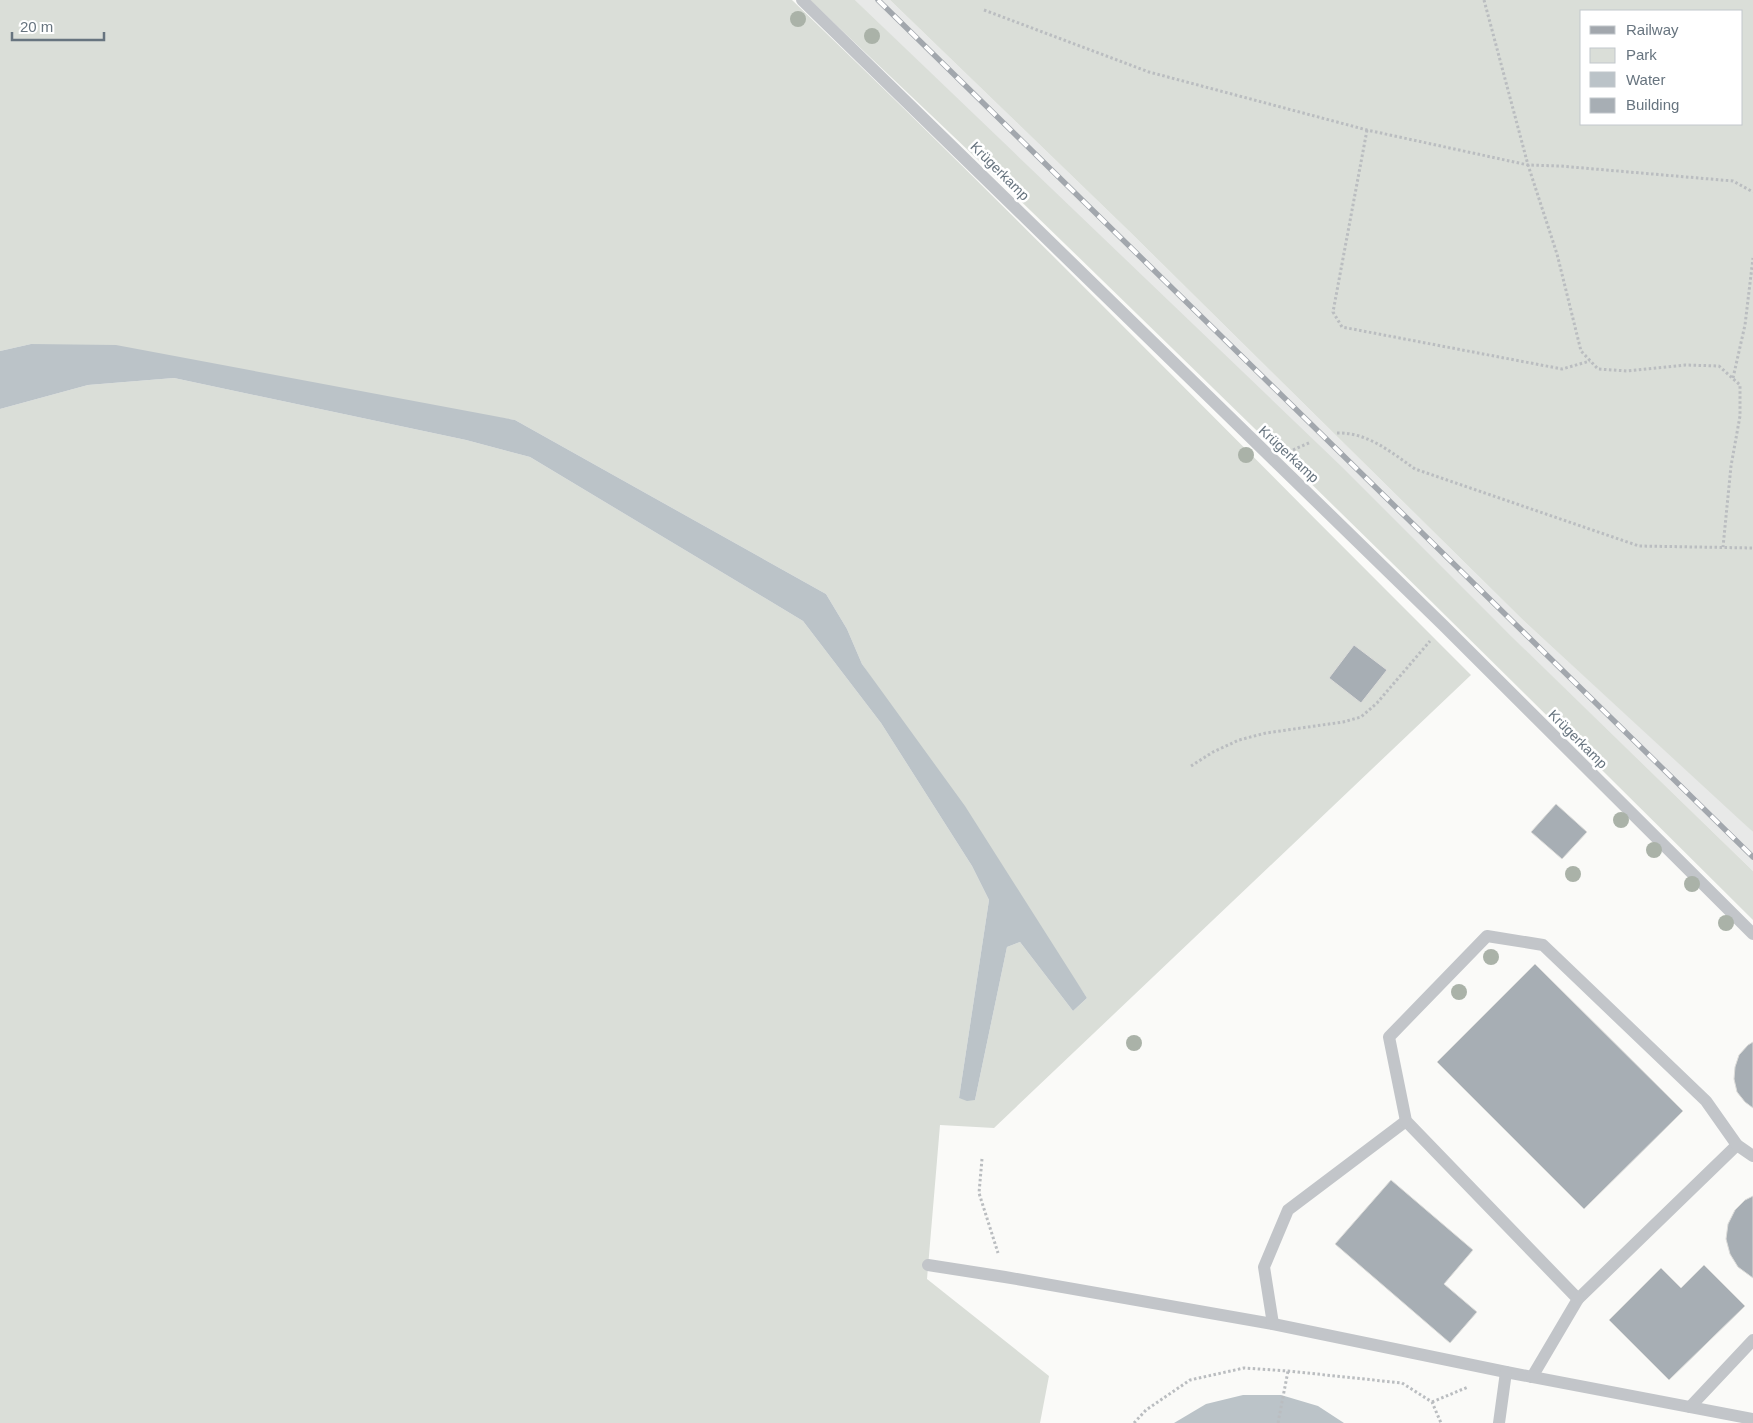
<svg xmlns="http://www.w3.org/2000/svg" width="1753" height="1423" viewBox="0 0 1753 1423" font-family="Arial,sans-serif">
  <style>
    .built { fill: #e8e9e8 }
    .green { fill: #daded8; fill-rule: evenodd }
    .water { fill: #bbc3c8 }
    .building { fill: #a7aeb4; stroke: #dcdcda }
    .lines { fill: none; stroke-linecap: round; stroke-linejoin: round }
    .path { stroke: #babdc0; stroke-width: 3; stroke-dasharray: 2.5 2.5; stroke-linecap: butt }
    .lane { stroke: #c2c5c9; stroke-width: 12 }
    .rail-casing { stroke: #a2a7ad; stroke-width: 5.5 }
    .rail { stroke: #fff; stroke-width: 4; stroke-dasharray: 11; stroke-linecap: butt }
    .tree { fill: #aab2a8 }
    .labels { text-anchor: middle; stroke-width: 5; stroke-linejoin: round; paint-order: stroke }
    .street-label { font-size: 14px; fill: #67747f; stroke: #fff }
  </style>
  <rect width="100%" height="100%" fill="#fafaf8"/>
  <!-- built -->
  <path class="built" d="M 855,0 L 890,0 L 1129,231 L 1524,621 L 1739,818 L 1753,832 L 1753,871 Z"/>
  <!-- green -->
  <g class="green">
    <path d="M 0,0 L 792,0 C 1022,221 1245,450 1471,675 L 994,1128 L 940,1125 L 927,1279 L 1049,1376 L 1040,1423 L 0,1423 L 0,409 L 88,385 L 174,378 L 466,440 L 530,457 L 803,621 L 881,723 L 972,866 L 989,900 L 959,1098 L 975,1100 L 1007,947 L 1020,942 L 1073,1011 L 1087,998 L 862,664 L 847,629 L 826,594 L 515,420 L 31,344 L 0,351 Z"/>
    <path d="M 810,0 L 855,0 L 1342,467 L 1510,635 L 1753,871 L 1753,920 C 1495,663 1235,408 973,155 C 919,103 864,52 810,0 Z"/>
    <path d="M 890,0 L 1753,0 L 1753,832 L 1524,621 L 1129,231 ZM 1582,11 L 1742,11 L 1742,124 L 1582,124 Z"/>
  </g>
  <!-- water -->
  <g class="water">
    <path d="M 31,344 L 116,345 L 515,420 L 826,594 L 847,629 L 862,664 L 965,806 L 1087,998 L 1073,1011 L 1020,942 L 1007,947 L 975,1100 L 967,1101 L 959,1098 L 989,900 L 972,866 L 881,723 L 803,621 L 530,457 L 466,440 L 174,378 L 88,385 L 0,409 L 0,351 Z"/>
    <path d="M 1243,1395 L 1281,1395 L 1318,1406 L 1344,1423 L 1174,1423 L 1206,1404 Z"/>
  </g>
  <!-- building -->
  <g class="building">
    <path d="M 1354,645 L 1387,670 L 1361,703 L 1329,678 Z"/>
    <path d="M 1556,804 L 1587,832 L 1562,859 L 1531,832 Z"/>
    <path d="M 1535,964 L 1683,1111 L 1584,1209 L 1437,1062 Z"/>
    <path d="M 1753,1042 L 1753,1108 L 1745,1102 L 1737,1092 L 1734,1079 L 1735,1067 L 1739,1055 L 1748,1045 Z"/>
    <path d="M 1391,1180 L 1473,1250 L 1444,1284 L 1477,1312 L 1450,1343 L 1335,1244 Z"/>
    <path d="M 1753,1196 L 1753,1278 L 1738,1267 L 1730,1254 L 1726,1239 L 1728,1224 L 1735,1210 L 1745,1200 Z"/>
    <path d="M 1704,1265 L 1745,1306 L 1669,1380 L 1609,1320 L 1661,1268 L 1681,1288 Z"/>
  </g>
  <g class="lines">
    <!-- path -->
    <g class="path">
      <path d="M 1484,0 L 1528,165 L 1557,254 L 1581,351 L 1598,369 L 1627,371 L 1685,365 L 1719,366 L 1740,385 L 1740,416 L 1731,466 L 1723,547"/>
      <path d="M 984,10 L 1149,72 L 1367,130 L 1528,165 L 1560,166 L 1733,181 L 1753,192"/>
      <path d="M 1367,130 L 1333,312 L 1342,327 L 1562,369 L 1590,361"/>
      <path d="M 1733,378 L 1745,325 L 1753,258"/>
      <path d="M 1337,433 C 1367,432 1391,452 1415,469 L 1639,546 L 1753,548"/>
      <path d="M 1293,450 L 1311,442"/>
      <path d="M 1191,766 L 1213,752 L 1239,740 L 1266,733 L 1343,722 L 1361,717 L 1377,703 L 1430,641"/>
      <path d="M 982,1159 L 979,1193 L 998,1253"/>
      <path d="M 1432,1402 L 1468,1387"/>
      <path d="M 1134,1423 L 1146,1410 L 1190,1380 L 1244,1368 L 1288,1371 L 1402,1383 L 1432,1402 L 1441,1423"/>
      <path d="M 1278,1423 L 1288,1371"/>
    </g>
    <!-- lane -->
    <g class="lane">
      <path d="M 802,0 L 1443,625 L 1753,934"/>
      <path d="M 928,1265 L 1005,1277 L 1273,1324 L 1506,1372 L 1753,1419"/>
      <path d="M 1578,1299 L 1737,1145"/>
      <path d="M 1273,1324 L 1264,1267 L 1288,1210 L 1406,1121"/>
      <path d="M 1532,1377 L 1578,1299 L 1406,1121 L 1389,1037 L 1487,936 L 1543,945 L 1706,1101 L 1737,1145 L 1753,1156"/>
      <path d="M 1690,1407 L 1753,1340"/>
      <path d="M 1499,1423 L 1506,1372"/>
    </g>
    <defs>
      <path id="rail" d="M 878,0 L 1753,857"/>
    </defs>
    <!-- rail casing -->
    <use href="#rail" class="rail-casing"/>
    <!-- rail -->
    <use href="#rail" class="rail"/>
  </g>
  <!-- trees -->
  <g class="tree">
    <circle cx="798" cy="19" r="8"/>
    <circle cx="872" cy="36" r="8"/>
    <circle cx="1246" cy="455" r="8"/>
    <circle cx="1621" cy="820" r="8"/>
    <circle cx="1654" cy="850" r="8"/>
    <circle cx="1573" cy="874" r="8"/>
    <circle cx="1692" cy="884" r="8"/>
    <circle cx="1726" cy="923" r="8"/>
    <circle cx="1491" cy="957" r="8"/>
    <circle cx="1459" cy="992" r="8"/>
    <circle cx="1134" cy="1043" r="8"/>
  </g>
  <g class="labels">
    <!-- street labels -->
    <g class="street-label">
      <text transform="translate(1000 171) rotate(45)" y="5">Krügerkamp</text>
      <text transform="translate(1289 454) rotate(43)" y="5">Krügerkamp</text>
      <text transform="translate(1578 739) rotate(45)" y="5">Krügerkamp</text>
    </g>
  </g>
  <!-- legend -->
  <rect x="1580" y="10" width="162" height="115" fill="#ffffff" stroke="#c2c7cc"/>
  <rect x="1590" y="26" width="25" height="8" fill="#a2a7ad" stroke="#c2c7cc"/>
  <text x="1626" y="35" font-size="15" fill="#67747f">Railway</text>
  <rect x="1590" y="48" width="25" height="15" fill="#daded8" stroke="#c2c7cc"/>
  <text x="1626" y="60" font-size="15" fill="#67747f">Park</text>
  <rect x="1590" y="72" width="25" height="15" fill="#bbc3c8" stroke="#c2c7cc"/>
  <text x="1626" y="85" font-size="15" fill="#67747f">Water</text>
  <rect x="1590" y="98" width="25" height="15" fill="#a7aeb4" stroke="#c2c7cc"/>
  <text x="1626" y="110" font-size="15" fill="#67747f">Building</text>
  <!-- scale -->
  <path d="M12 32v8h92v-8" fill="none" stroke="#67747f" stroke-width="2.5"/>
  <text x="20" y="32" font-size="15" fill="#67747f" stroke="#ffffff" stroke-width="4" paint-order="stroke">20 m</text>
</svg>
